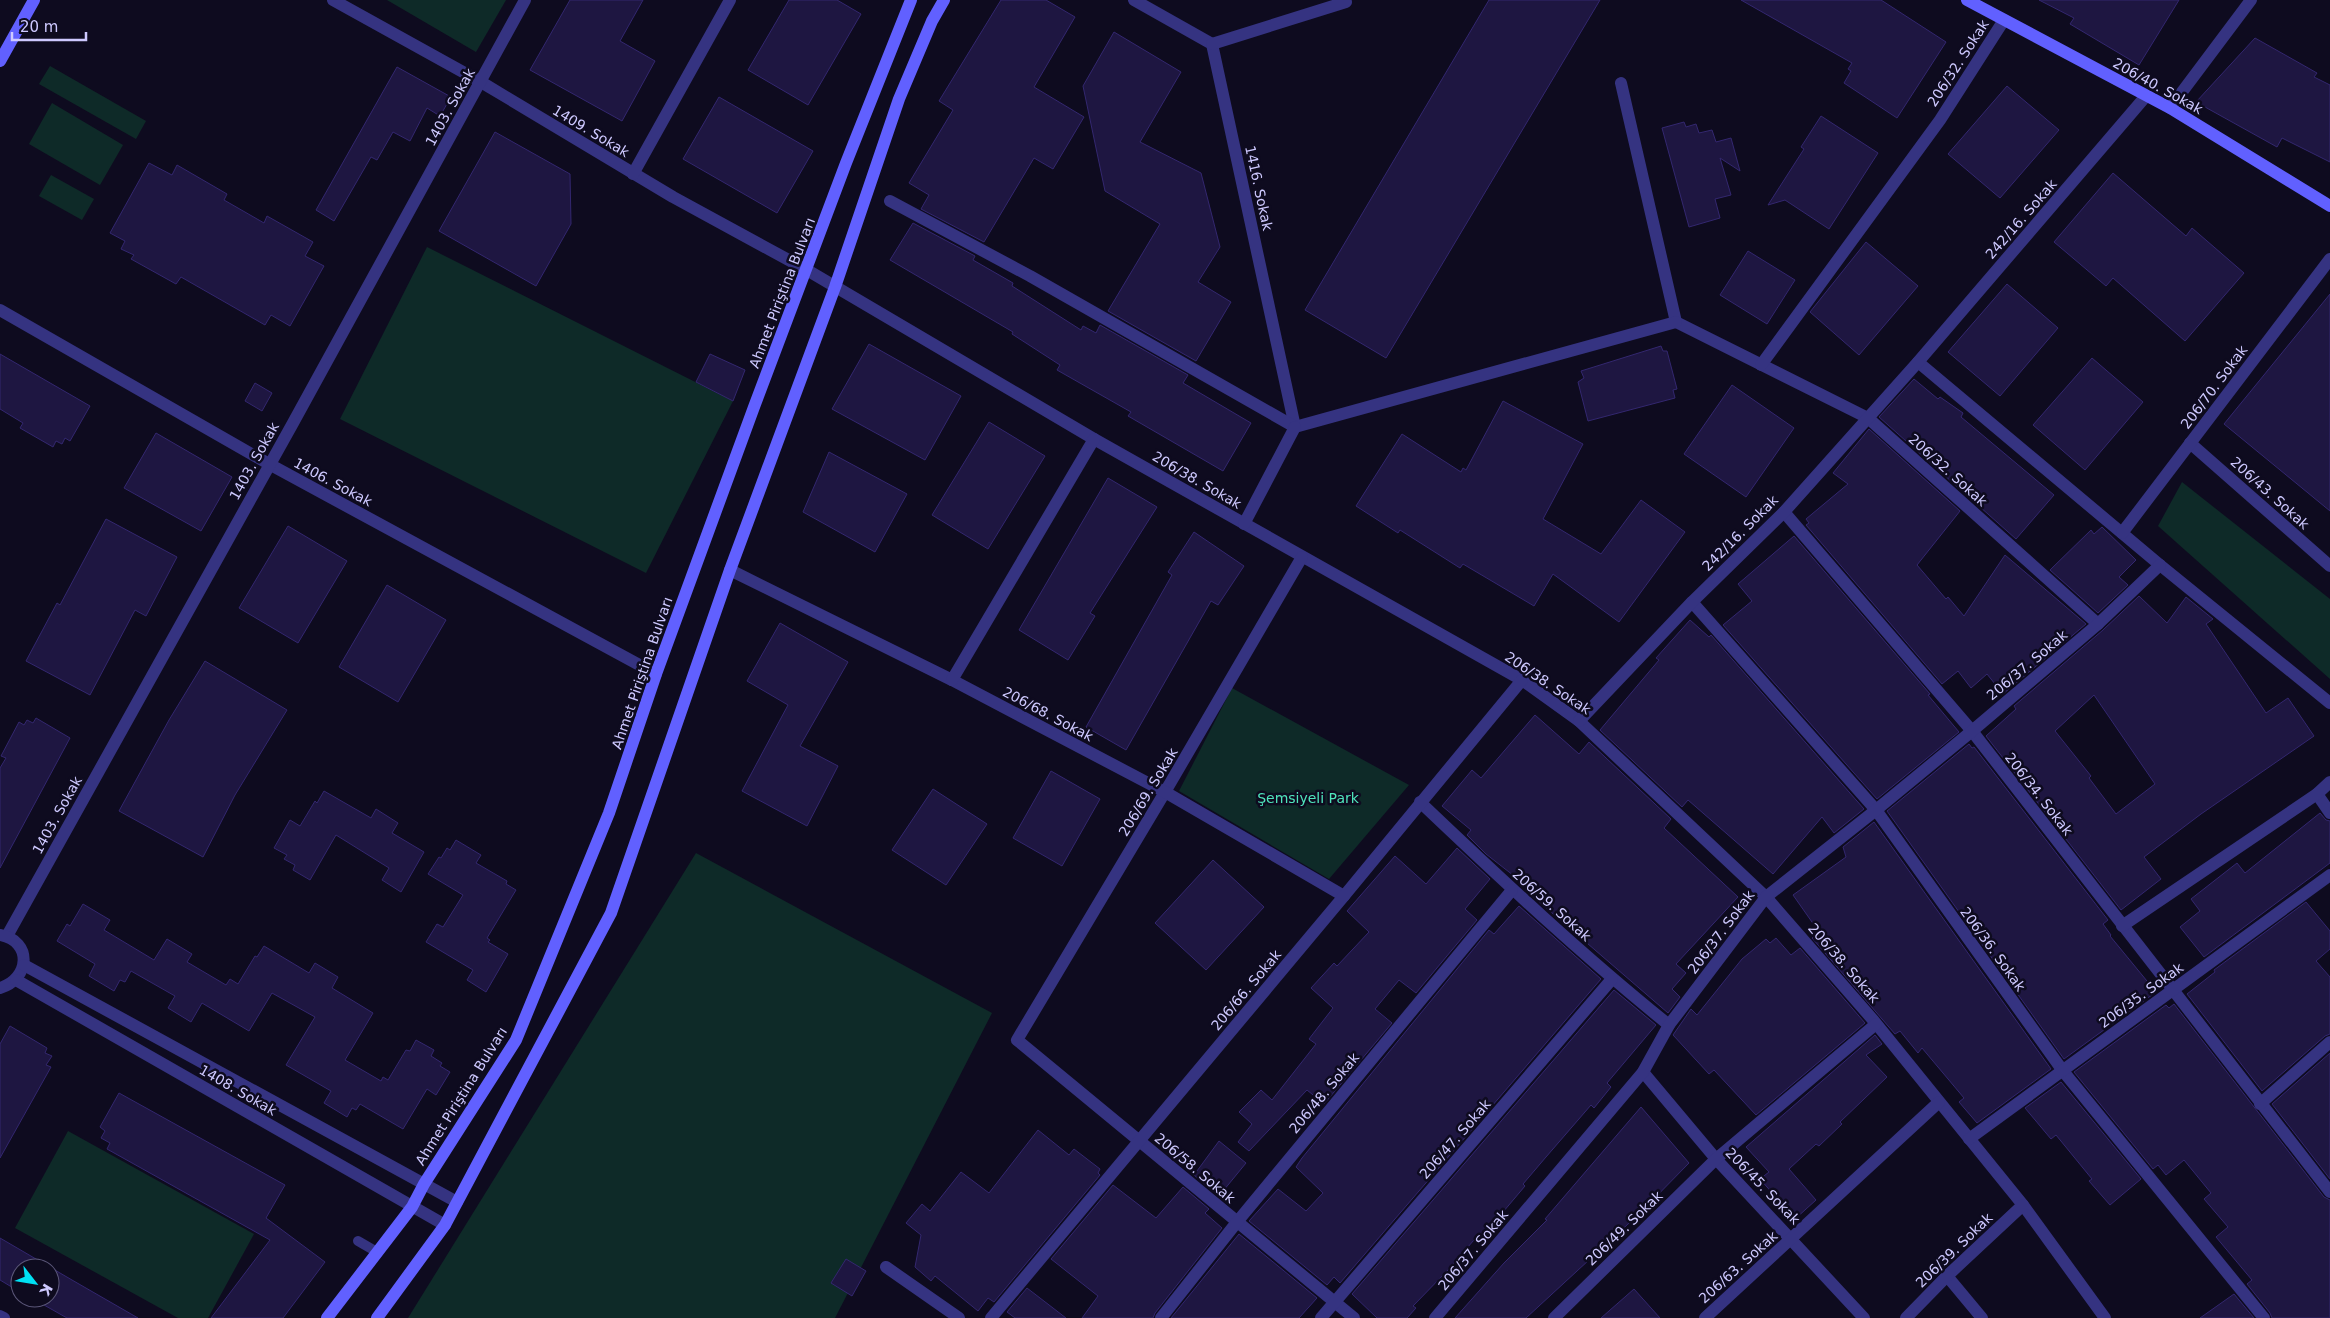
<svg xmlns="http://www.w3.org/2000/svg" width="2330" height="1318" viewBox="0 0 2330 1318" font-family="'DejaVu Sans',sans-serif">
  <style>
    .green { fill: #0e2a28 }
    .building { fill: #1e1641; stroke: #33276f; fill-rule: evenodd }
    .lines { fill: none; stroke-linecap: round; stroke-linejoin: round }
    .service { stroke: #353381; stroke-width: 10 }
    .minor { stroke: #353381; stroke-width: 12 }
    .tertiary { stroke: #353381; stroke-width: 12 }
    .secondary { stroke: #6160ff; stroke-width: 12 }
    .labels { text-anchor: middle; stroke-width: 5; stroke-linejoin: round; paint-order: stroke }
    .street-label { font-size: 14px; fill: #cec9ff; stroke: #0e0b1f }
    .park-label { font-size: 14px; fill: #4fe5bc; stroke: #0e0b1f }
  </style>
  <rect width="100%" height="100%" fill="#0e0b1f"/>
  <!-- green -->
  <g class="green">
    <path d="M 387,0 L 506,0 L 476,52 Z"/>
    <path d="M 50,66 L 146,121 L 136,139 L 39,84 Z"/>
    <path d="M 52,103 L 123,145 L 100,185 L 29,144 Z"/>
    <path d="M 51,175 L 94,199 L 82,220 L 39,196 Z"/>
    <path d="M 427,247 L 733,401 L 646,573 L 340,419 Z"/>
    <path d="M 2182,482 L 2330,599 L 2330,679 L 2158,526 Z"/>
    <path d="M 1232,688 L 1409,785 L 1329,879 L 1179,791 Z"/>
    <path d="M 696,853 L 992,1013 L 835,1318 L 408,1318 Z"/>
    <path d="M 68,1131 L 254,1234 L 208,1318 L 178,1318 L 15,1228 Z"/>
  </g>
  <!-- building -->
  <g class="building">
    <path d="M 570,0 L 643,0 L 620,41 L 655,61 L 622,121 L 530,70 Z"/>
    <path d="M 789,0 L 837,0 L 861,14 L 808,105 L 748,70 Z"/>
    <path d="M 1001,0 L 1046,0 L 1075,17 L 1034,87 L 1084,117 L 1053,169 L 1034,158 L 984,242 L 921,209 L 929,195 L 909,183 L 953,110 L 939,101 Z"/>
    <path d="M 1489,0 L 1600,0 L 1386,358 L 1305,310 Z"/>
    <path d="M 1741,0 L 1881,0 L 1946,42 L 1897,118 L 1844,83 L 1851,71 L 1848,69 L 1852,63 Z"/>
    <path d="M 2039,0 L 2179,0 L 2139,65 L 2070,24 L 2074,18 Z"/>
    <path d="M 1114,32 L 1181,72 L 1140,142 L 1201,173 L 1220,247 L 1198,282 L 1231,302 L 1196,361 L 1108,311 L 1160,224 L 1105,191 L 1083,86 Z"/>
    <path d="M 2255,38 L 2317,73 L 2314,77 L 2330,85 L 2330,162 L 2282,138 L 2277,147 L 2196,102 Z"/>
    <path d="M 397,67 L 451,97 L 440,116 L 427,108 L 410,141 L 393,132 L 377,160 L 371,157 L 334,221 L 316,210 Z"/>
    <path d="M 2007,86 L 2059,130 L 2000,198 L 1948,154 Z"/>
    <path d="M 719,97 L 813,151 L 777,213 L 683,159 Z"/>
    <path d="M 1821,116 L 1878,153 L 1829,229 L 1785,200 L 1768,205 L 1804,149 L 1801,147 Z"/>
    <path d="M 1684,122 L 1686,127 L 1696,124 L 1699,133 L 1712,130 L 1716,142 L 1731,138 L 1740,171 L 1720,158 L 1731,195 L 1715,199 L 1720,218 L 1689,227 L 1662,128 Z"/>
    <path d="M 495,132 L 570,174 L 571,224 L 536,286 L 439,231 Z"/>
    <path d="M 149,163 L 172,175 L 177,165 L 227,194 L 224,200 L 264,223 L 267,216 L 313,242 L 305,256 L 324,266 L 290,326 L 271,315 L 265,325 L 181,277 L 176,284 L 131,259 L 134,255 L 121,249 L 125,241 L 110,233 Z"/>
    <path d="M 2113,173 L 2186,236 L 2192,228 L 2244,273 L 2185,341 L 2113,278 L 2106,286 L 2054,242 Z"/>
    <path d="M 913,223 L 975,256 L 973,260 L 1013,283 L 1012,286 L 1081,330 L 1083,326 L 1096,333 L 1100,325 L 1188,375 L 1183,383 L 1251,423 L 1223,471 L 1128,416 L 1131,412 L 1057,370 L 1060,365 L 1012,334 L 1013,332 L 890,260 Z"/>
    <path d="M 1866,242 L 1918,286 L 1859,355 L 1810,312 Z"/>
    <path d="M 1748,251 L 1795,280 L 1767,324 L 1720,295 Z"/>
    <path d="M 2007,284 L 2058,328 L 2000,396 L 1948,352 Z"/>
    <path d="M 2330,294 L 2330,511 L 2224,424 Z"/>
    <path d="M 869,344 L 961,396 L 925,460 L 832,409 Z"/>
    <path d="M 1661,346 L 1663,351 L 1667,351 L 1677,389 L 1673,390 L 1675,398 L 1588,421 L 1578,382 L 1584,378 L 1581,371 Z"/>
    <path d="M 0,354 L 90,406 L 70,441 L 65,438 L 62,444 L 56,441 L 53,447 L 20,428 L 23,423 L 0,409 Z"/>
    <path d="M 710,354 L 745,370 L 733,401 L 696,382 Z"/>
    <path d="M 2092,358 L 2143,402 L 2085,470 L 2033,425 Z"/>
    <path d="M 1914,379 L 1938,399 L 1940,397 L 1963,413 L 1961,417 L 2054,495 L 2016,539 L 1879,417 Z"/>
    <path d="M 255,383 L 272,393 L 262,411 L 245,401 Z"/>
    <path d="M 1732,385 L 1794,428 L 1746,497 L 1684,454 Z"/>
    <path d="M 1503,401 L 1583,444 L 1543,519 L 1601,554 L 1641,500 L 1685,532 L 1619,622 L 1553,574 L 1534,606 L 1463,564 L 1460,568 L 1400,530 L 1398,533 L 1356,506 L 1402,434 L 1461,472 L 1463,468 L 1466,470 Z"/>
    <path d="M 989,422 L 1045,456 L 988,549 L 932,515 Z"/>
    <path d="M 1869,429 L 1960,511 L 1917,565 L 1946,599 L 1948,597 L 1964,616 L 2005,555 L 2086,624 L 2003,694 L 1987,674 L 1971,688 L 1958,671 L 1942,684 L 1806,525 L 1809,523 L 1806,519 L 1848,484 L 1833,473 Z"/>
    <path d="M 156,433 L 232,477 L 201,531 L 124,488 Z"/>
    <path d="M 829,452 L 907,494 L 875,552 L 803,512 Z"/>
    <path d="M 1108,478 L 1157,507 L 1090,613 L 1095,616 L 1068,660 L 1019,630 Z"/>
    <path d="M 106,519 L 177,557 L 146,616 L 135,610 L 90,695 L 26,661 L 57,603 L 60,605 Z"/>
    <path d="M 288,526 L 347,561 L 298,643 L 239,608 Z"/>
    <path d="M 2102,527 L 2136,560 L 2119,577 L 2128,585 L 2098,613 L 2050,570 L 2091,530 L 2094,534 Z"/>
    <path d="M 1194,532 L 1244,566 L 1218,605 L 1211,601 L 1126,750 L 1086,727 L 1172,575 L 1168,572 Z"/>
    <path d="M 1794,536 L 1930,694 L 1928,695 L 1959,732 L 1877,799 L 1723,625 L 1752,601 L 1738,584 Z"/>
    <path d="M 387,585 L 446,620 L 398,702 L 339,667 Z"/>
    <path d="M 2139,596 L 2167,623 L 2186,597 L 2213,619 L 2206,624 L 2266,713 L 2288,698 L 2314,736 L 2201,814 L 2144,857 L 2161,879 L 2121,910 L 1986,736 L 2016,709 L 2014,706 L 2103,630 ZM 2094,695 L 2155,784 L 2116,814 L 2089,778 L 2091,776 L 2055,731 Z"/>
    <path d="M 1690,620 L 1709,637 L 1711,635 L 1864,809 L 1834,833 L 1822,817 L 1773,874 L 1688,800 L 1682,807 L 1600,730 L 1659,660 L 1656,658 Z"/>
    <path d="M 780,623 L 848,662 L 800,746 L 838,766 L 807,826 L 742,791 L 788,705 L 747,681 Z"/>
    <path d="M 205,661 L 287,710 L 235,795 L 203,857 L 119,811 L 169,720 Z"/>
    <path d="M 1535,715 L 1579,754 L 1589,742 L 1671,819 L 1664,828 L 1738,897 L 1676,964 L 1686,973 L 1672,989 L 1680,997 L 1668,1013 L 1529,893 L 1532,890 L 1486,854 L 1467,835 L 1471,830 L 1442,806 L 1472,770 L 1481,778 Z"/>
    <path d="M 36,718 L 70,738 L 0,868 L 0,768 L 6,758 L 1,756 L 19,722 L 24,725 L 27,720 L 33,723 Z"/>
    <path d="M 1969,744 L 1972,748 L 1974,747 L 2108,920 L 2103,924 L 2111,935 L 2110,936 L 2156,992 L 2064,1059 L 1887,811 Z"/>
    <path d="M 1051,771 L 1100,799 L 1062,866 L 1013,838 Z"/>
    <path d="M 933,789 L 987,824 L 946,885 L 892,850 Z"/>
    <path d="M 324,791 L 371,818 L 376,809 L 398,823 L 392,833 L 424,852 L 401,892 L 382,880 L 389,868 L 336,835 L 310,880 L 293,870 L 295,865 L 284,859 L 287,855 L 274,848 L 290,820 L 300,826 L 315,801 L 317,803 Z"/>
    <path d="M 2320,813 L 2326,820 L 2330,821 L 2330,863 L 2204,957 L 2180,927 L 2200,911 L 2191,899 L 2237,863 L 2245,873 Z"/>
    <path d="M 1874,822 L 2051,1069 L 1977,1123 L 1959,1102 L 1964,1098 L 1922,1048 L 1918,1053 L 1900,1031 L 1895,1034 L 1812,938 L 1819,932 L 1793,895 L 1846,857 L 1843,847 Z"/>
    <path d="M 456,840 L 481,855 L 476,863 L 507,881 L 506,884 L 516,890 L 487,938 L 490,940 L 488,942 L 508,954 L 486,992 L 467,980 L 473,970 L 426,942 L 437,924 L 443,927 L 463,895 L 428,874 L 439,857 L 441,858 L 447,848 L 450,850 Z"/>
    <path d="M 1457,848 L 1490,879 L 1465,909 L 1477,920 L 1416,993 L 1399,980 L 1375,1009 L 1392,1023 L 1324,1104 L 1307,1090 L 1249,1151 L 1238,1142 L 1252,1124 L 1239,1112 L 1261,1090 L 1272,1100 L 1316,1044 L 1309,1039 L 1333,1008 L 1311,988 L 1334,963 L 1337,966 L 1369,932 L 1347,911 L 1395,856 L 1426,884 Z"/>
    <path d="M 1213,860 L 1264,907 L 1206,970 L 1155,923 Z"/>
    <path d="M 2306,902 L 2330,931 L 2330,949 L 2316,961 L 2330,977 L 2330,1034 L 2325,1036 L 2262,1091 L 2187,994 L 2215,972 L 2214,970 Z"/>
    <path d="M 83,904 L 110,920 L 104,930 L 154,960 L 167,939 L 192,954 L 187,962 L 226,985 L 230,979 L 238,984 L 255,956 L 257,957 L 264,946 L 309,973 L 315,963 L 338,977 L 332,988 L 373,1013 L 345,1060 L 381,1081 L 383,1077 L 388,1080 L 406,1050 L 410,1051 L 416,1040 L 434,1050 L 431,1056 L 442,1063 L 440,1066 L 450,1072 L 436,1095 L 427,1089 L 403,1129 L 360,1104 L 356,1110 L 352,1108 L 347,1117 L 324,1103 L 331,1091 L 286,1065 L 315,1017 L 272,993 L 249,1031 L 202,1003 L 191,1022 L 168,1008 L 175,996 L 131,971 L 125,982 L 120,980 L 114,991 L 89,976 L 95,964 L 57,941 L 67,924 L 70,926 Z"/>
    <path d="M 1519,906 L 1601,979 L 1340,1283 L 1334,1277 L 1327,1285 L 1249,1221 L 1278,1189 L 1306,1211 L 1323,1193 L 1296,1167 L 1302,1158 L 1489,930 L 1494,934 Z"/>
    <path d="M 1776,938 L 1791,955 L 1800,948 L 1865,1023 L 1756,1115 L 1714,1070 L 1709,1074 L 1673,1035 L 1691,1009 L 1697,1015 L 1742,959 L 1766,939 L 1770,943 Z"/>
    <path d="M 1614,990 L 1656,1025 L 1607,1083 L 1611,1087 L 1594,1108 L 1591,1105 L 1546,1157 L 1523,1184 L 1525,1186 L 1503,1212 L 1481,1235 L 1480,1233 L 1448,1270 L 1413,1306 L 1416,1308 L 1407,1318 L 1377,1318 L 1352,1294 Z"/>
    <path d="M 2174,1004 L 2324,1197 L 2330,1200 L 2330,1318 L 2272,1318 L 2270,1313 L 2247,1284 L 2252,1280 L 2216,1237 L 2228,1227 L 2204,1199 L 2211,1193 L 2184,1160 L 2166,1175 L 2158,1165 L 2153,1169 L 2074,1072 L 2166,1005 L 2169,1008 Z"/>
    <path d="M 10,1026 L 47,1048 L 45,1053 L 52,1056 L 46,1065 L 51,1067 L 0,1158 L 0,1044 Z"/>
    <path d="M 1875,1035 L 1882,1044 L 1866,1055 L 1887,1077 L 1840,1122 L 1842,1124 L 1819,1146 L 1816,1144 L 1789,1169 L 1816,1200 L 1795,1219 L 1760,1179 L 1769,1172 L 1746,1147 Z"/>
    <path d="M 2330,1053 L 2330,1179 L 2272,1104 Z"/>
    <path d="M 2061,1082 L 2141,1179 L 2110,1205 L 2089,1181 L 2092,1179 L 2056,1135 L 2051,1139 L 2025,1108 Z"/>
    <path d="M 119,1093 L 285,1185 L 266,1218 L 325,1262 L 283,1318 L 211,1318 L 270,1240 L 107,1149 L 110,1143 L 101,1138 L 105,1131 L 100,1127 Z"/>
    <path d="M 1641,1107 L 1689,1163 L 1640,1213 L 1526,1318 L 1455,1318 L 1504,1263 L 1547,1220 L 1545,1219 Z"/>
    <path d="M 1038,1130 L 1069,1155 L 1074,1149 L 1100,1169 L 1098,1173 L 1100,1175 L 994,1302 L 988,1298 L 978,1311 L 935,1276 L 931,1281 L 915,1267 L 921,1235 L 906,1223 L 922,1204 L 930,1211 L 961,1172 L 989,1193 Z"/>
    <path d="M 1219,1141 L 1246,1163 L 1219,1196 L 1194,1175 Z"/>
    <path d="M 1113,1185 L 1156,1218 L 1183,1187 L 1209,1209 L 1205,1213 L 1222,1228 L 1155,1313 L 1153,1318 L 1082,1318 L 1098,1296 L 1051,1259 Z"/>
    <path d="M 1239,1234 L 1317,1298 L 1299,1318 L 1171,1318 Z"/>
    <path d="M 0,1238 L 72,1280 L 138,1318 L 67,1318 L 44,1305 L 31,1298 L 50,1298 L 50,1268 L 20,1268 L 20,1292 L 0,1280 Z"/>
    <path d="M 846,1259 L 866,1271 L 852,1296 L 831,1283 Z"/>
    <path d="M 1027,1288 L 1066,1318 L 1015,1318 L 1007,1312 Z"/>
    <path d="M 1634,1289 L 1660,1318 L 1601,1318 Z"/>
    <path d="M 2234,1294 L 2254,1318 L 2200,1318 Z"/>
  </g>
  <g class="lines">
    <!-- service -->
    <path class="service" d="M 358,1241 L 377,1252"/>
    <!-- minor -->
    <g class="minor">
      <path d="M 333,0 L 481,82 L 673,197 L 807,270 L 1094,439 L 1522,680 L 1579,721 L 1766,897 L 1874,1021 L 2023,1205 L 2105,1318"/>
      <path d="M 1134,0 L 1212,44 L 1295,427"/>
      <path d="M 1212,44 L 1346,2"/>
      <path d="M 1621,83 L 1676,322"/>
      <path d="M 2170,108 L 2251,0"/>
      <path d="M 633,174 L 730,0"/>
      <path d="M 890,201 L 1030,276 L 1295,427"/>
      <path d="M 0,310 L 269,464 L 656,674"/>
      <path d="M 1676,322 L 1868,418 L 2098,624"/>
      <path d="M 1918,362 L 2160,565 L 2330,703"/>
      <path d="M 1761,365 L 1940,120 L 2004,20"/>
      <path d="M 1295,427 L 1676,322"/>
      <path d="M 2190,443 L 2330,566"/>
      <path d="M 1784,512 L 1972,731 L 2330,1192"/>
      <path d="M 1244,524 L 1295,427"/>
      <path d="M 2122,533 L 2330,259"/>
      <path d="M 1302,557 L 1165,792 L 1017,1040 L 1354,1318"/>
      <path d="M 730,570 L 952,680 L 1165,792 L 1344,896"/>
      <path d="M 1692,602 L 1876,810 L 2063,1071 L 2264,1318"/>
      <path d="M 952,680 L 1094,439"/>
      <path d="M 1579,721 L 1692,602 L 1784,512 L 1918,362 L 2146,96"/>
      <path d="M 2317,794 L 2330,813"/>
      <path d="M 1420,802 C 1501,879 1582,955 1669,1025"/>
      <path d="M 2122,926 L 2317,794 L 2330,782"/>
      <path d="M 7,936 L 293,423 L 525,0"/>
      <path d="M 1643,1072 L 1716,1159 L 1864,1318"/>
      <path d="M 2260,1104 L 2330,1042"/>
      <path d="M 1969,1139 L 2330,875"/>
      <path d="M 886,1267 L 959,1318"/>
      <path d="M 1947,1276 L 1982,1318"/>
      <path d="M 0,1316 L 4,1318"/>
      <path d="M 991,1318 L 1344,896 L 1522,680"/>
      <path d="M 1161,1318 L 1237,1222 L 1512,890"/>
      <path d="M 1321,1318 L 1612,979"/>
      <path d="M 1435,1318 L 1643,1072 L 1669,1025 L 1766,897 L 1876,810 L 1972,731 L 2098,624 L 2160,565"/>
      <path d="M 1554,1318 L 1716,1159 L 1876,1024"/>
      <path d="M 1705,1318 L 1939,1102"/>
      <path d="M 1906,1318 L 1947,1276 L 2023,1205"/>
    </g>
    <!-- tertiary -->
    <g class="tertiary">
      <path d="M 0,935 C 33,941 30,979 0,988"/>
      <path d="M 24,965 L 457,1202"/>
      <path d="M 16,980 L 445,1225"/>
    </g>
    <!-- secondary -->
    <g class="secondary">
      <path d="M 1967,0 L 2170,108 L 2330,206"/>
      <path d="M 0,61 L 34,0"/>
      <path d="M 327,1318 L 412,1207 L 424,1184 L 516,1040 L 609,813 L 656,674 L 754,407 L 846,163 L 911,0"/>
      <path d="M 377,1318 L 445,1225 L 611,913 L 730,570 L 835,287 L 899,99 L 932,21 L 944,0"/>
    </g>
  </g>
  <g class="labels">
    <!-- street labels -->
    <g class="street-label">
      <text transform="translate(1958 63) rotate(-57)" y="5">206/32. Sokak</text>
      <text transform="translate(2158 86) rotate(29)" y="5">206/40. Sokak</text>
      <text transform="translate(450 107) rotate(-61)" y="5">1403. Sokak</text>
      <text transform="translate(591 131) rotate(31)" y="5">1409. Sokak</text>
      <text transform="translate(1259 188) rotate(78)" y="5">1416. Sokak</text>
      <text transform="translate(2021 219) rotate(-49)" y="5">242/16. Sokak</text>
      <text transform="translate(782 293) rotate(-69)" y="5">Ahmet Piriştina Bulvarı</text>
      <text transform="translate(2214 387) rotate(-53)" y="5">206/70. Sokak</text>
      <text transform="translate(254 461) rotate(-61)" y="5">1403. Sokak</text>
      <text transform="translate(1948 470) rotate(42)" y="5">206/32. Sokak</text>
      <text transform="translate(1197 480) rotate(30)" y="5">206/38. Sokak</text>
      <text transform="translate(333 482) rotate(28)" y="5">1406. Sokak</text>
      <text transform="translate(2270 493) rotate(42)" y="5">206/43. Sokak</text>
      <text transform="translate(1740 533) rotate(-45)" y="5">242/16. Sokak</text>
      <text transform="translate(2027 665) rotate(-40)" y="5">206/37. Sokak</text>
      <text transform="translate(642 673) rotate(-71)" y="5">Ahmet Piriştina Bulvarı</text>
      <text transform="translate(1548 683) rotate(34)" y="5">206/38. Sokak</text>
      <text transform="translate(1048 714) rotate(28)" y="5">206/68. Sokak</text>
      <text transform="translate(1148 792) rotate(-59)" y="5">206/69. Sokak</text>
      <text transform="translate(2039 794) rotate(52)" y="5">206/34. Sokak</text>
      <text transform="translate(57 815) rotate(-61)" y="5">1403. Sokak</text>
      <text transform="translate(1552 905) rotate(42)" y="5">206/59. Sokak</text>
      <text transform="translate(1721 932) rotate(-53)" y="5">206/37. Sokak</text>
      <text transform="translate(1993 949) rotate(54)" y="5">206/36. Sokak</text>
      <text transform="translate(1844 963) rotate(49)" y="5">206/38. Sokak</text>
      <text transform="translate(1246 990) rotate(-50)" y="5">206/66. Sokak</text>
      <text transform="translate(2141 995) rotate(-36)" y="5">206/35. Sokak</text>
      <text transform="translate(238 1090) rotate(30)" y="5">1408. Sokak</text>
      <text transform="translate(1324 1093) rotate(-50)" y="5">206/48. Sokak</text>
      <text transform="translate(461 1096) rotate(-58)" y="5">Ahmet Piriştina Bulvarı</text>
      <text transform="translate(1455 1139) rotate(-49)" y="5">206/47. Sokak</text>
      <text transform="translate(1195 1168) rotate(40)" y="5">206/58. Sokak</text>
      <text transform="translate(1763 1186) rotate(46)" y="5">206/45. Sokak</text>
      <text transform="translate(1624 1228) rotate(-44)" y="5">206/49. Sokak</text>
      <text transform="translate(1473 1250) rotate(-50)" y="5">206/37. Sokak</text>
      <text transform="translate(1954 1250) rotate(-44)" y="5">206/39. Sokak</text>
      <text transform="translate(1738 1267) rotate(-42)" y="5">206/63. Sokak</text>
    </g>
    <!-- park labels -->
    <g class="park-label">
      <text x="1308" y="803">Şemsiyeli Park</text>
    </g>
  </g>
  <!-- north arrow -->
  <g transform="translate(35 1283) rotate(121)"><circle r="24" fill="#0e0b1f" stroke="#5b5779"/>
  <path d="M0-4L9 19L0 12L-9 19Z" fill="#00e1f4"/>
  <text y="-8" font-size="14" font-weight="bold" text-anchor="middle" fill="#cec9ff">K</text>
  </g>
  <!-- scale -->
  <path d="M12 32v8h74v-8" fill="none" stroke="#cec9ff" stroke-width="2.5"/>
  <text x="20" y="32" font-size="15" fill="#cec9ff" stroke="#0e0b1f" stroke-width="4" paint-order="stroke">20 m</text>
</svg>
